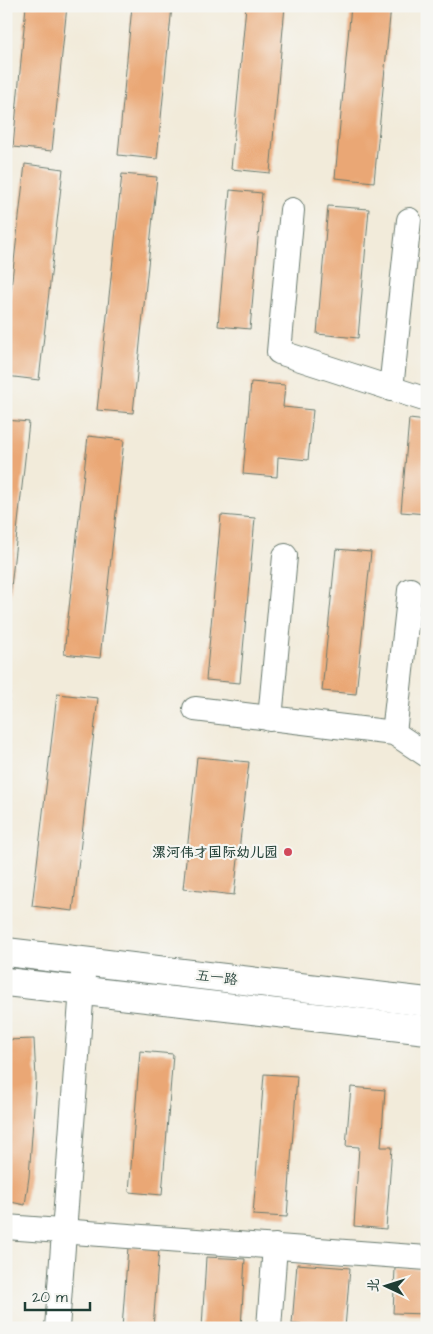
<svg xmlns="http://www.w3.org/2000/svg" width="433" height="1334" viewBox="0 0 433 1334" font-family="'Architects Daughter','LXGW WenKai TC',sans-serif">
  <style>
    .building { fill: #eaa774 }
    .lines { fill: none; stroke-linecap: round; stroke-linejoin: round }
    .minor-casing { stroke: #697a6e; stroke-width: 26 }
    .tertiary-casing { stroke: #697a6e; stroke-width: 30 }
    .minor { stroke: #fff; stroke-width: 24 }
    .tertiary { stroke: #fff; stroke-width: 28 }
    .poi-dot { fill: #d1495b; stroke: #f6f6f2; stroke-width: 2 }
    .labels { text-anchor: middle; stroke-width: 4.5; stroke-linejoin: round; paint-order: stroke }
    .poi-label { font-size: 14px; font-weight: bold; fill: #1f3d34; stroke: #f6f6f2; text-anchor: end }
    .street-label { font-size: 14px; fill: #1f3d34; stroke: #f6f6f2 }
  </style>
  <rect width="100%" height="100%" fill="#f6f6f2"/>
  <filter id="ink" filterUnits="userSpaceOnUse"><feTurbulence type="fractalNoise" baseFrequency=".02" numOctaves="2"/><feDisplacementMap in="SourceGraphic" scale="10" xChannelSelector="R" yChannelSelector="G"/><feConvolveMatrix kernelMatrix="1 2 1 2 8 2 1 2 1" color-interpolation-filters="sRGB"/></filter>
  <filter id="wash" filterUnits="userSpaceOnUse"><feTurbulence type="fractalNoise" baseFrequency=".0096" numOctaves="4" result="noise"/><feDisplacementMap in="SourceGraphic" scale="20" xChannelSelector="R" yChannelSelector="G"/><feGaussianBlur stdDeviation="1.12" result="paint"/><feColorMatrix in="noise" values="0 0 0 0 0 0 0 0 0 0 0 0 0 0 0 0 0 1.4 0 .05"/><feComposite in="paint" operator="in"/></filter>
  <g filter="url(#wash)">
    <rect width="100%" height="100%" fill="#f2ebda"/>
    <g id="blocks">
      <!-- building -->
      <g class="building">
        <path d="M 26,6 L 67,6 L 52,151 L 13,147 Z"/>
        <path d="M 132,6 L 172,6 L 157,159 L 118,155 Z"/>
        <path d="M 246,6 L 285,6 L 270,173 L 231,169 Z"/>
        <path d="M 351,6 L 391,6 L 374,182 L 335,178 Z"/>
        <path d="M 25,164 L 63,169 L 39,380 L 6,376 L 6,333 Z"/>
        <path d="M 122,174 L 157,177 L 133,413 L 97,410 Z"/>
        <path d="M 230,190 L 262,193 L 250,329 L 218,326 Z"/>
        <path d="M 328,206 L 369,209 L 358,338 L 317,334 Z"/>
        <path d="M 251,382 L 285,385 L 283,407 L 313,410 L 308,460 L 278,457 L 277,477 L 243,474 Z"/>
        <path d="M 409,419 L 427,421 L 427,514 L 401,512 Z"/>
        <path d="M 6,420 L 29,422 L 8,615 L 6,615 Z"/>
        <path d="M 88,436 L 124,440 L 100,658 L 64,654 Z"/>
        <path d="M 221,515 L 255,518 L 240,683 L 206,680 Z"/>
        <path d="M 336,549 L 371,552 L 356,694 L 322,691 Z"/>
        <path d="M 6,690 L 10,691 L 7,712 L 6,712 Z"/>
        <path d="M 57,694 L 98,698 L 73,911 L 32,906 Z"/>
        <path d="M 197,757 L 249,762 L 234,895 L 183,889 Z"/>
        <path d="M 34,1039 L 36,1079 L 29,1177 L 25,1205 L 6,1201 L 6,1040 Z"/>
        <path d="M 140,1051 L 173,1054 L 162,1195 L 129,1192 Z"/>
        <path d="M 264,1074 L 297,1076 L 287,1217 L 253,1215 Z"/>
        <path d="M 351,1087 L 385,1090 L 381,1147 L 392,1147 L 386,1229 L 354,1226 L 359,1147 L 346,1146 Z"/>
        <path d="M 128,1247 L 159,1249 L 153,1328 L 122,1328 Z"/>
        <path d="M 206,1257 L 245,1259 L 241,1328 L 202,1328 Z"/>
        <path d="M 297,1264 L 350,1268 L 345,1328 L 292,1324 Z"/>
        <path d="M 395,1268 L 427,1269 L 427,1314 L 393,1313 Z"/>
      </g>
    </g>
  </g>
  <g filter="url(#ink)">
    <use href="#blocks" fill-opacity="0" stroke="#697a6e" stroke-width="1"/>
    <g class="lines">
      <defs>
        <g id="minor">
          <path d="M 292,210 L 279,352 L 427,400"/>
          <path d="M 391,389 L 409,220"/>
          <path d="M 195,709 L 394,733 L 427,755"/>
          <path d="M 270,719 L 285,556"/>
          <path d="M 394,733 L 410,590"/>
          <path d="M 6,1227 L 427,1258"/>
          <path d="M 57,1328 L 84,961"/>
          <path d="M 269,1328 L 275,1246"/>
        </g>
        <g id="tertiary">
          <path d="M 6,952 L 427,1002"/>
          <path d="M 6,982 L 427,1030"/>
        </g>
      </defs>
      <!-- minor casing -->
      <use href="#minor" class="minor-casing"/>
      <!-- tertiary casing -->
      <use href="#tertiary" class="tertiary-casing"/>
      <!-- minor -->
      <use href="#minor" class="minor"/>
      <!-- tertiary -->
      <use href="#tertiary" class="tertiary"/>
    </g>
  </g>
  <!-- markers -->
  <circle class="poi-dot" cx="288" cy="852" r="5"/>
  <g class="labels">
    <!-- poi labels -->
    <g class="poi-label">
      <text x="278" y="857">漯河伟才国际幼儿园</text>
    </g>
    <!-- street labels -->
    <g class="street-label">
      <text transform="translate(217 977) rotate(7)" y="5">五一路</text>
    </g>
  </g>
  <!-- margin -->
  <rect width="433" height="1334" fill="none" stroke="#f6f6f2" stroke-width="25"/>
  <!-- north arrow -->
  <g transform="translate(386 1286) rotate(274)" stroke="#f6f6f2" stroke-width="4" paint-order="stroke">
  <path d="M0-4L9 19L0 12L-9 19Z" fill="#1f3d34"/>
  <text y="-8" font-size="14" font-weight="bold" text-anchor="middle" fill="#1f3d34">北</text>
  </g>
  <!-- scale -->
  <path d="M25 1302v8h65v-8" fill="none" stroke="#1f3d34" stroke-width="2.5"/>
  <text x="32" y="1302" font-size="15" fill="#1f3d34" stroke="#f6f6f2" stroke-width="4" paint-order="stroke">20 m</text>
</svg>
